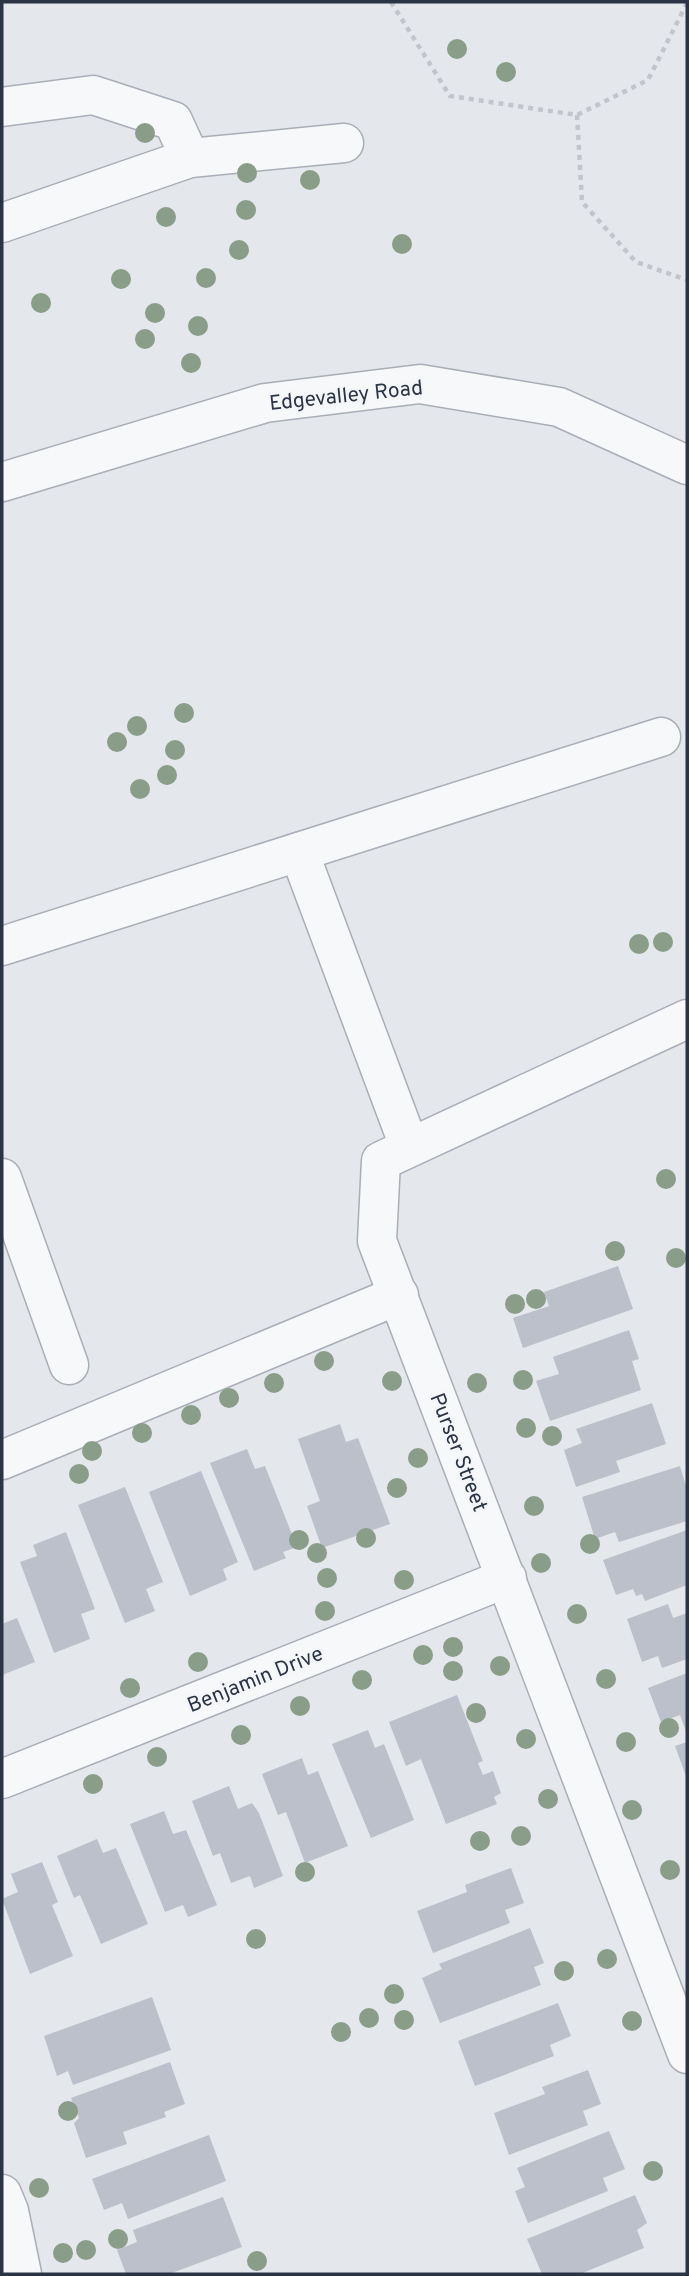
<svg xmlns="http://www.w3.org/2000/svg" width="689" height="2276" viewBox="0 0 689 2276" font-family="Overpass,sans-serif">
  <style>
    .building { fill: #bbc0ca }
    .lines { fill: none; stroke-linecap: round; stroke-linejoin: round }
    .minor-casing { stroke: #a9aeb7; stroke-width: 41 }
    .path { stroke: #c2c5cb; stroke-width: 4.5; stroke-dasharray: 5 5; stroke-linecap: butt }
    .minor { stroke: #f7f8fa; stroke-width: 38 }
    .tree { fill: #899d89 }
    .labels { text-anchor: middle; stroke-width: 5; stroke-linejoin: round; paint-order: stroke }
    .street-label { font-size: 21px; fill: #2b3445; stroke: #f4f6f9 }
  </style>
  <rect width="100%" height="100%" fill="#e4e7ec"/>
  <!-- building -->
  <g class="building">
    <path d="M 618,1266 L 633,1309 L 523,1348 L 513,1318 L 549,1306 L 544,1292 Z"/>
    <path d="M 629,1330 L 639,1359 L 632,1361 L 641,1390 L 550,1421 L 536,1381 L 559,1374 L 553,1357 Z"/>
    <path d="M 652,1403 L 666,1444 L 616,1461 L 620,1472 L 576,1487 L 564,1450 L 582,1443 L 576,1429 Z"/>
    <path d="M 340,1424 L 346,1442 L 358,1438 L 390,1524 L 322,1548 L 307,1506 L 320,1501 L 298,1439 Z"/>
    <path d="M 247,1449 L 255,1469 L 265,1466 L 297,1547 L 283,1552 L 286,1558 L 254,1571 L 210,1463 Z"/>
    <path d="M 680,1466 L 687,1489 L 687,1521 L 619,1542 L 615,1532 L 595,1539 L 582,1497 Z"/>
    <path d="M 201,1471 L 238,1562 L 223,1569 L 227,1580 L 190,1596 L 149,1492 Z"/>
    <path d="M 125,1487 L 163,1582 L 146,1589 L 155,1611 L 125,1623 L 78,1505 Z"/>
    <path d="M 687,1530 L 687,1585 L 645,1601 L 642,1594 L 636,1596 L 633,1589 L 616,1595 L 603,1560 Z"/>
    <path d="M 66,1532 L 95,1609 L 81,1614 L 90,1639 L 54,1653 L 20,1562 L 37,1556 L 33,1545 Z"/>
    <path d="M 668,1604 L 673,1618 L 687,1613 L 687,1659 L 662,1668 L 658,1656 L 642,1662 L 627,1619 Z"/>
    <path d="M 17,1618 L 35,1662 L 2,1675 L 2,1624 Z"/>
    <path d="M 687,1673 L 687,1734 L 680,1715 L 661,1722 L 648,1688 Z"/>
    <path d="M 457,1695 L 483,1761 L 478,1763 L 483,1775 L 493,1771 L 501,1793 L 494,1797 L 497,1804 L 446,1824 L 421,1759 L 406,1766 L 389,1722 Z"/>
    <path d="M 368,1730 L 375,1748 L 384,1744 L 414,1820 L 371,1838 L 332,1744 Z"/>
    <path d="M 687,1742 L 687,1779 L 675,1746 Z"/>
    <path d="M 302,1758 L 308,1775 L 318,1771 L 348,1846 L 305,1863 L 286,1812 L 278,1815 L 262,1774 Z"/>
    <path d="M 229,1786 L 238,1809 L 252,1803 L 259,1813 L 283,1876 L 254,1888 L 250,1876 L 231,1883 L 220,1853 L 213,1856 L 192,1801 Z"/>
    <path d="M 164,1811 L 173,1834 L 186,1830 L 217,1905 L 188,1917 L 183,1905 L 165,1912 L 130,1824 Z"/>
    <path d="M 97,1839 L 103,1853 L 116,1848 L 148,1924 L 101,1944 L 80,1895 L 74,1898 L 57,1856 Z"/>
    <path d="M 42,1862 L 58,1902 L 52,1905 L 73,1956 L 30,1974 L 2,1899 L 18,1892 L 11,1874 Z"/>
    <path d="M 511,1868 L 524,1903 L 505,1910 L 510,1923 L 433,1953 L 417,1911 L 467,1892 L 465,1885 Z"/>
    <path d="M 530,1928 L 544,1963 L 534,1967 L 541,1985 L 440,2023 L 422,1978 L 442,1969 L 439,1964 Z"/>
    <path d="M 152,1997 L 171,2050 L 73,2085 L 68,2071 L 57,2076 L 44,2036 Z"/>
    <path d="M 558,2003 L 571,2036 L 550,2045 L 554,2056 L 475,2086 L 458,2041 Z"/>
    <path d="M 170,2062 L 185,2104 L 164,2112 L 166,2117 L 123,2132 L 127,2144 L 86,2158 L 74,2123 L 79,2118 L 71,2098 Z"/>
    <path d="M 588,2070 L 601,2104 L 583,2111 L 588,2125 L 509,2155 L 494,2113 L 545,2094 L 542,2087 Z"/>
    <path d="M 609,2131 L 625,2169 L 603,2178 L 608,2191 L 528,2223 L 515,2191 L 525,2187 L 517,2168 Z"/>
    <path d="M 209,2135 L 226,2181 L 128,2219 L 122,2203 L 104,2210 L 92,2179 Z"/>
    <path d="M 635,2195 L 647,2223 L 637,2230 L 644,2248 L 580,2274 L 542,2274 L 527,2239 Z"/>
    <path d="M 223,2197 L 242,2247 L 169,2274 L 126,2274 L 117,2250 L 137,2242 L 133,2230 Z"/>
  </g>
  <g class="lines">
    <defs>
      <g id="minor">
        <path d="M 2,107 L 93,95 L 173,121 L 190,158"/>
        <path d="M 2,223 L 190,158 L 344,143"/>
        <path d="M 2,482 L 265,403 L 420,384 L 559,407 L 687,465"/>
        <path d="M 299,852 L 409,1146"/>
        <path d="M 2,946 L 661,737"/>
        <path d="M 687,1019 L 381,1161 L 377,1241 L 687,2054"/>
        <path d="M 2,1178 L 69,1365"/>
        <path d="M 2,1460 L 399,1295"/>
        <path d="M 2,1779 L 507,1578"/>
        <path d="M 2,2194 L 9,2211 L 22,2274"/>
      </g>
    </defs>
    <!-- minor casing -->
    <use href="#minor" class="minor-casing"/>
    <!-- path -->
    <g class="path">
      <path d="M 391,2 L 450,96 L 577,115 L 648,80 L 687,3"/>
      <path d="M 577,115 L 582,202 L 636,262 L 687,280"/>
    </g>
    <!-- minor -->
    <use href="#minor" class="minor"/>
  </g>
  <!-- trees -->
  <g class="tree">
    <circle cx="457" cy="49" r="10"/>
    <circle cx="506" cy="72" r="10"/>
    <circle cx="145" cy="133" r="10"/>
    <circle cx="247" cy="173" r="10"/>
    <circle cx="310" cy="180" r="10"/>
    <circle cx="246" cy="210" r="10"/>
    <circle cx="166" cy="217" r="10"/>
    <circle cx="402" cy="244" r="10"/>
    <circle cx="239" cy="250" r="10"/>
    <circle cx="206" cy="278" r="10"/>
    <circle cx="121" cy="279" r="10"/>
    <circle cx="41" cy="303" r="10"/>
    <circle cx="155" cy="313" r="10"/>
    <circle cx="198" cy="326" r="10"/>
    <circle cx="145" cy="339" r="10"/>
    <circle cx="191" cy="363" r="10"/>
    <circle cx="184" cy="713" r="10"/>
    <circle cx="137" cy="726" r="10"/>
    <circle cx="117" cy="742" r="10"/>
    <circle cx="175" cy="750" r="10"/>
    <circle cx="167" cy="775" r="10"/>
    <circle cx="140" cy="789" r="10"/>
    <circle cx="663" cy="942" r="10"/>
    <circle cx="639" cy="944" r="10"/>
    <circle cx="666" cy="1179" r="10"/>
    <circle cx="615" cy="1251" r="10"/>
    <circle cx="676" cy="1258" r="10"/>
    <circle cx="536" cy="1299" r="10"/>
    <circle cx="515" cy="1304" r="10"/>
    <circle cx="324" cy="1361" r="10"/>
    <circle cx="523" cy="1380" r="10"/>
    <circle cx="392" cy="1381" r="10"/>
    <circle cx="274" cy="1383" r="10"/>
    <circle cx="477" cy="1383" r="10"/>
    <circle cx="229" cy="1398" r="10"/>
    <circle cx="191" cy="1415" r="10"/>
    <circle cx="526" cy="1428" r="10"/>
    <circle cx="142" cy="1433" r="10"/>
    <circle cx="552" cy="1436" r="10"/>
    <circle cx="92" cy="1451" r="10"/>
    <circle cx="418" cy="1458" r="10"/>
    <circle cx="79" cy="1474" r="10"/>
    <circle cx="397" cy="1488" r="10"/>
    <circle cx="534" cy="1506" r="10"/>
    <circle cx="366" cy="1538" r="10"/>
    <circle cx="299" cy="1540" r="10"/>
    <circle cx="590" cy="1544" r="10"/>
    <circle cx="317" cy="1553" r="10"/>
    <circle cx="541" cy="1563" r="10"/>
    <circle cx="327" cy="1578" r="10"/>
    <circle cx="404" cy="1580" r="10"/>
    <circle cx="325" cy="1611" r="10"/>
    <circle cx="577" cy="1614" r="10"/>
    <circle cx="453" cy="1647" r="10"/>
    <circle cx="423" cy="1655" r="10"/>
    <circle cx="198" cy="1662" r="10"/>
    <circle cx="500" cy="1666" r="10"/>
    <circle cx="453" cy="1671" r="10"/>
    <circle cx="606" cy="1679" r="10"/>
    <circle cx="362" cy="1680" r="10"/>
    <circle cx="130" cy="1688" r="10"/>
    <circle cx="300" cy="1706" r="10"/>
    <circle cx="476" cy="1713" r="10"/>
    <circle cx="669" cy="1728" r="10"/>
    <circle cx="241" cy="1735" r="10"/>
    <circle cx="526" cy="1739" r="10"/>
    <circle cx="626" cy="1742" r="10"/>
    <circle cx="157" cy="1757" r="10"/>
    <circle cx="93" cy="1784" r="10"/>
    <circle cx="548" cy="1799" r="10"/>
    <circle cx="632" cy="1810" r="10"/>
    <circle cx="521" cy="1836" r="10"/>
    <circle cx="480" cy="1841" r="10"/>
    <circle cx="670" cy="1870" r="10"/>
    <circle cx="305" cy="1872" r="10"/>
    <circle cx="256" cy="1939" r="10"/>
    <circle cx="607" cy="1959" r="10"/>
    <circle cx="564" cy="1971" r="10"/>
    <circle cx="394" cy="1994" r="10"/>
    <circle cx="369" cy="2018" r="10"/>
    <circle cx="404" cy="2020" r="10"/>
    <circle cx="632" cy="2021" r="10"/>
    <circle cx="341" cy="2032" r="10"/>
    <circle cx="68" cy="2111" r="10"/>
    <circle cx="653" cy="2171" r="10"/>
    <circle cx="39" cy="2188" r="10"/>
    <circle cx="118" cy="2239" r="10"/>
    <circle cx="86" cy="2250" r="10"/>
    <circle cx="63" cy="2253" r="10"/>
    <circle cx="257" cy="2261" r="10"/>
  </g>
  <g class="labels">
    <!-- street labels -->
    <g class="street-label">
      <text transform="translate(346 395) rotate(-6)" y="7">Edgevalley Road</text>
      <text transform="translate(459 1452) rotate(69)" y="7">Purser Street</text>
      <text transform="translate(255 1679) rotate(-22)" y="7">Benjamin Drive</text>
    </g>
  </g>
  <!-- border -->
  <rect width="689" height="2276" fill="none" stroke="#2b3445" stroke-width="7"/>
</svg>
